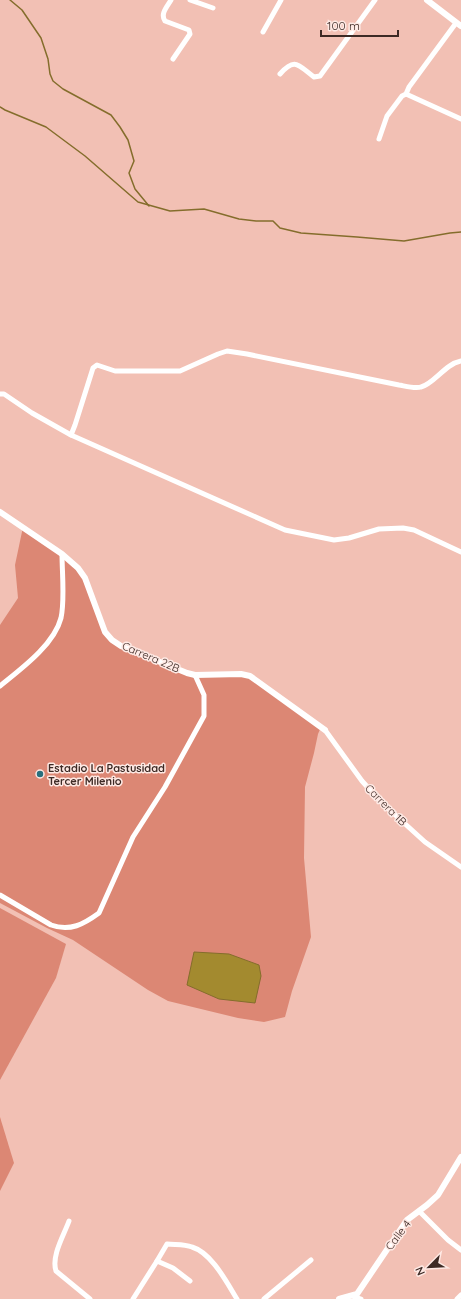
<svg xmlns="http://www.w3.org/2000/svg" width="461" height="1299" viewBox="0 0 461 1299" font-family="Quicksand,sans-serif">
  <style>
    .green { fill: #dc8774 }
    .water { fill: #a38a2f; stroke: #846d2c }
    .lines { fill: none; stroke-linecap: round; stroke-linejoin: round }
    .stream { stroke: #846d2c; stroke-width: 1.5 }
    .minor { stroke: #fff; stroke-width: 5 }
    .tertiary { stroke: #fff; stroke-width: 6 }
    .poi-dot { fill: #296f7d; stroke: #fee9e4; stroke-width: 1.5 }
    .labels { text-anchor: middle; stroke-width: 3; stroke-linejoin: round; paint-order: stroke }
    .street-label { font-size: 11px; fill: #3d2a25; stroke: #fee9e4 }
    .poi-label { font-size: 11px; font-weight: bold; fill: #3d2a25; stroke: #fee9e4; text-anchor: start }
  </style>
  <rect width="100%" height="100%" fill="#f2c0b4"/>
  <!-- green -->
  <g class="green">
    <path d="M 23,527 L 78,568 L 105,632 L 112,640 L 188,673 L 246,675 L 321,727 L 318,734 L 314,753 L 305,787 L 304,858 L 311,937 L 292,991 L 285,1017 L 264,1022 L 238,1018 L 168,1001 L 148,990 L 73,940 L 47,928 L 0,903 L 0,625 L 18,598 L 15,565 Z"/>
    <path d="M 0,908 L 66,944 L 56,978 L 0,1080 Z"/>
    <path d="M 0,1117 L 14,1163 L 0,1191 Z"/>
  </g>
  <!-- water -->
  <path class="water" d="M 194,952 L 229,954 L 259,965 L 261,976 L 255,1003 L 219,999 L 187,985 Z"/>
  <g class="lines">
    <!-- stream -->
    <g class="stream">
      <path d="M 10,0 L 22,10 L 41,38 L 48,59 L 50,74 L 53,81 L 63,89 L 111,115 L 120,127 L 128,140 L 134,161 L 129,173 L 135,189 L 149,206"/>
      <path d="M 0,107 L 5,110 L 46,127 L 85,156 L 138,202 L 170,211 L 204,209 L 239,219 L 256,221 L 273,221 L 280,228 L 301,233 L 357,237 L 404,241 L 450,233 L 461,232"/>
    </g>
    <!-- minor -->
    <g class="minor">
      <path d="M 171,0 C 167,7 160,14 165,21 L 189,30 L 190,34 L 173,59"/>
      <path d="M 190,0 L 213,8"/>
      <path d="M 263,32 L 281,0"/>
      <path d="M 280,74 C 295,57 298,65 314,77 L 320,76 L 375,0"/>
      <path d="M 406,94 L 461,119"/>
      <path d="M 379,139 L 387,116 L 402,96 L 406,94 L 409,87 L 456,23"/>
      <path d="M 0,394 L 4,394 L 32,413 L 71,435 L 285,530 L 334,540 L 349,538 L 379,529 L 403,528 L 414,530 L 461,552"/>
      <path d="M 71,435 L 75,425 L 93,368 L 97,365 L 115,371 L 180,371 L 218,354 L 227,351 L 247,354 L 399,385 C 405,386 415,389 421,387 C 434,384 445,364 461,361"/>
      <path d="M 0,686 C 21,669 54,645 61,618 C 65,600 62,573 62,554"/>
      <path d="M 325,730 L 362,781 L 381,802 L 425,842 L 461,867"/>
      <path d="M 0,895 L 51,925 C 70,932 84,924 99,913 L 133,837 L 165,787 L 204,716 L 204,695 L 195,675"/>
      <path d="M 419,1211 L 448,1240 L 461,1250"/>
      <path d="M 69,1221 C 64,1235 51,1256 56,1271 L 90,1299"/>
      <path d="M 157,1261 L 167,1244 C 175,1245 184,1244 192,1247 C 212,1253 227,1283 237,1299"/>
      <path d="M 352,1296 L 361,1299"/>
      <path d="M 133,1299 L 157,1261 L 173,1268 L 190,1281"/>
      <path d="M 264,1299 L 311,1260"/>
      <path d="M 457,1299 L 461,1295"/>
    </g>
    <!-- tertiary -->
    <g class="tertiary">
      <path d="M 427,0 L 461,26"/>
      <path d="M 0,512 L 62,554 L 78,568 L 85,578 L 105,632 L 112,640 L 121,646 L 187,673 L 195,675 L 241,674 L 250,676 L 325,730"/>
      <path d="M 339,1299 L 357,1294 L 407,1220 L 427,1205 L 438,1195 L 461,1157"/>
    </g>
  </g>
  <!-- markers -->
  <circle class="poi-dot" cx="40" cy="774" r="4"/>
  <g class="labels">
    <!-- street labels -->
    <g class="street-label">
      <text transform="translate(151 657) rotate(23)" y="4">Carrera 22B</text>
      <text transform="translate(386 805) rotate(45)" y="4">Carrera 1B</text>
      <text transform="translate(398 1235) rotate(-53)" y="4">Calle 4</text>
    </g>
    <!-- poi labels -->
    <g class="poi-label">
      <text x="48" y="772">Estadio La Pastusidad<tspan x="48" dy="13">Tercer Milenio</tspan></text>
    </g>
  </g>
  <!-- north arrow -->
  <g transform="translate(429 1267) rotate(246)" stroke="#fee9e4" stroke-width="3" paint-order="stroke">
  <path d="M0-3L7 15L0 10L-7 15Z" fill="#3d2a25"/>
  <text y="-6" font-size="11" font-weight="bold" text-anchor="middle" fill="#3d2a25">N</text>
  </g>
  <!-- scale -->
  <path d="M321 30v6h77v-6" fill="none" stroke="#3d2a25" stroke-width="2"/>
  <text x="327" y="30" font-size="12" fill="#3d2a25" stroke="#fee9e4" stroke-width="3" paint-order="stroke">100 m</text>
</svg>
